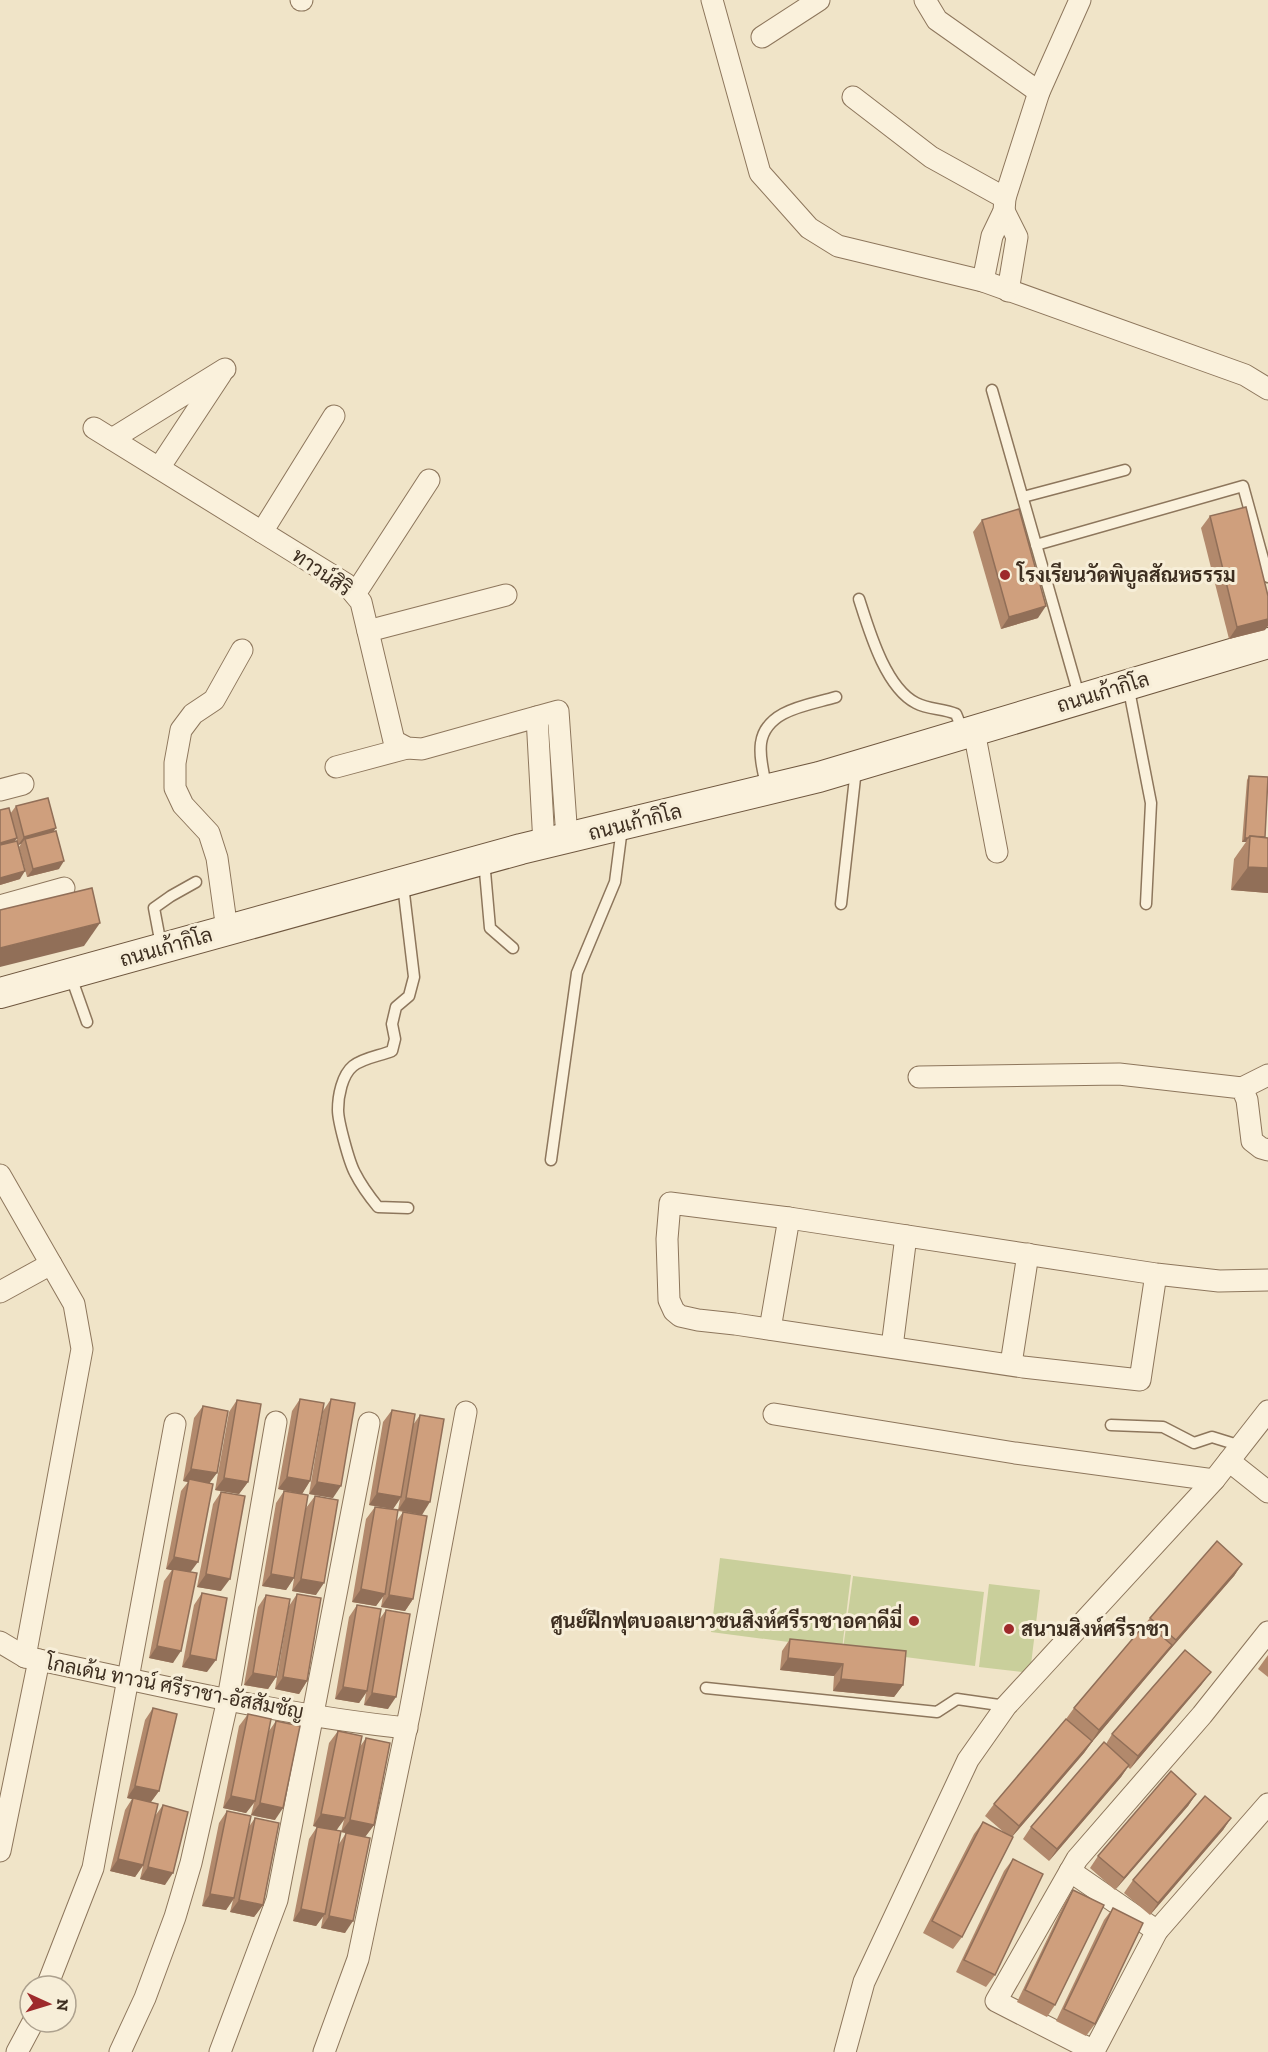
<svg xmlns="http://www.w3.org/2000/svg" width="1268" height="2052" viewBox="0 0 1268 2052" font-family="'Zilla Slab',Sarabun,serif">
  <style>
    .green { fill: #c9cf9b }
    .lines { fill: none; stroke-linecap: round; stroke-linejoin: round }
    .service-casing { stroke: #8d765c; stroke-width: 13 }
    .minor-casing { stroke: #8d765c; stroke-width: 23 }
    .secondary-casing { stroke: #6f573f; stroke-width: 32 }
    .service { stroke: #faf1dc; stroke-width: 10 }
    .minor { stroke: #faf1dc; stroke-width: 21 }
    .secondary { stroke: #faf1dc; stroke-width: 30 }
    .wall { fill: #b2896c; fill-rule: evenodd }
    .shaded-wall { fill: #916f58 }
    .building { fill: #cf9f7d; stroke: #916f58; stroke-width: 1.5 }
    .poi-dot { fill: #9e2a2b; stroke: #f7eed8; stroke-width: 2 }
    .labels { text-anchor: middle; stroke-width: 6; stroke-linejoin: round; paint-order: stroke }
    .street-label { font-size: 20px; fill: #3d2e20; stroke: #f7eed8 }
    .poi-label { font-size: 20px; font-weight: bold; fill: #3d2e20; stroke: #f7eed8; text-anchor: start }
  </style>
  <rect width="100%" height="100%" fill="#f0e4c8"/>
  <!-- green -->
  <g class="green">
    <path d="M 720,1558 L 851,1575 L 842,1649 L 711,1632 Z"/>
    <path d="M 853,1576 L 984,1592 L 975,1666 L 843,1649 Z"/>
    <path d="M 989,1584 L 1040,1590 L 1030,1673 L 979,1667 Z"/>
  </g>
  <g class="lines">
    <defs>
      <g id="service">
        <path d="M 992,390 L 1080,699"/>
        <path d="M 1023,497 L 1125,470"/>
        <path d="M 1036,545 L 1243,486 L 1268,577"/>
        <path d="M 859,599 C 869,630 885,687 916,703 C 929,710 943,708 956,714 L 963,731"/>
        <path d="M 1128,685 L 1151,803 L 1146,904"/>
        <path d="M 767,789 C 764,775 759,758 761,743 C 766,709 810,705 836,697"/>
        <path d="M 484,860 L 490,928 L 513,948"/>
        <path d="M 403,885 L 414,977 L 409,996 L 396,1007 L 392,1024 L 395,1039 L 392,1051 C 379,1056 363,1058 353,1066 C 342,1075 338,1096 338,1110 C 338,1121 349,1162 355,1173 C 361,1185 369,1196 378,1207 L 408,1208"/>
        <path d="M 841,904 L 856,769"/>
        <path d="M 161,945 L 154,908 L 171,896 L 196,882"/>
        <path d="M 70,974 L 87,1022"/>
        <path d="M 551,1160 L 577,973 L 615,882 L 622,828"/>
        <path d="M 1111,1425 L 1163,1427 L 1194,1443 L 1212,1437 L 1241,1446"/>
        <path d="M 706,1688 L 937,1712 L 957,1699 L 1006,1706"/>
      </g>
      <g id="minor">
        <path d="M 301,0 L 302,0"/>
        <path d="M 712,0 L 760,173 L 809,228 L 838,246 L 983,281 L 1245,375 L 1268,389"/>
        <path d="M 925,0 L 937,20 L 1039,92"/>
        <path d="M 762,37 L 819,0"/>
        <path d="M 853,97 L 931,157 L 1005,198"/>
        <path d="M 1004,211 L 1017,237 L 1008,291"/>
        <path d="M 983,281 L 992,236 L 1004,211 L 1005,198 L 1039,92 L 1080,0"/>
        <path d="M 94,428 L 346,584 L 361,602 L 394,741 L 407,748 L 422,749 L 558,711 L 567,838"/>
        <path d="M 112,439 L 225,369"/>
        <path d="M 159,468 L 221,374"/>
        <path d="M 262,532 L 334,416"/>
        <path d="M 355,594 L 429,480"/>
        <path d="M 368,631 L 506,595"/>
        <path d="M 537,717 L 544,844"/>
        <path d="M 974,731 L 997,852"/>
        <path d="M 336,767 L 407,748"/>
        <path d="M 0,790 L 23,784"/>
        <path d="M 0,906 L 64,888"/>
        <path d="M 227,930 L 217,858 L 209,833 L 183,805 L 175,788 L 175,763 L 181,730 L 193,714 L 214,700 L 242,650"/>
        <path d="M 919,1077 L 1119,1074 L 1242,1088 L 1247,1100 L 1252,1141 L 1261,1148 L 1268,1150"/>
        <path d="M 1242,1088 L 1268,1075"/>
        <path d="M 0,1175 L 74,1304 L 82,1349 L 25,1657"/>
        <path d="M 1156,1274 L 1140,1380 L 1023,1367 L 735,1324 L 698,1320 L 680,1316 L 674,1311 L 669,1300 L 667,1239 L 670,1203 L 789,1218 L 1156,1274 L 1219,1281 L 1268,1280"/>
        <path d="M 0,1292 L 51,1264"/>
        <path d="M 770,1329 L 789,1218"/>
        <path d="M 892,1347 L 906,1236"/>
        <path d="M 1011,1364 L 1028,1254"/>
        <path d="M 774,1414 L 1015,1453 L 1214,1480"/>
        <path d="M 1229,1461 L 1268,1492"/>
        <path d="M 1268,1632 L 1202,1715 L 1077,1859 L 996,2001 L 1094,2051 L 1157,1931 L 1268,1804"/>
        <path d="M 0,1642 L 25,1657 C 151,1683 278,1715 407,1728"/>
        <path d="M 0,1851 L 39,1660"/>
        <path d="M 1070,1871 L 1157,1931"/>
        <path d="M 47,1986 L 93,1868 L 175,1424"/>
        <path d="M 17,2052 L 33,2022"/>
        <path d="M 120,2052 L 145,1998 L 175,1917 L 191,1863 L 228,1699 L 276,1422"/>
        <path d="M 220,2052 L 277,1900 L 369,1423"/>
        <path d="M 324,2052 L 358,1959 L 410,1711 L 466,1412"/>
        <path d="M 845,2052 L 864,1982 L 968,1760 L 1006,1706 L 1214,1480 L 1268,1411"/>
      </g>
      <path id="secondary" d="M 0,993 L 521,849 L 819,777 L 1268,643"/>
    </defs>
    <!-- service casing -->
    <use href="#service" class="service-casing"/>
    <!-- minor casing -->
    <use href="#minor" class="minor-casing"/>
    <!-- secondary casing -->
    <use href="#secondary" class="secondary-casing"/>
    <!-- service -->
    <use href="#service" class="service"/>
    <!-- minor -->
    <use href="#minor" class="minor"/>
    <!-- secondary -->
    <use href="#secondary" class="secondary"/>
  </g>
  <!-- wall -->
  <g class="wall">
    <path d="M 1210,516 L 1265,630 L 1229,639 L 1201,528 Z"/>
    <path d="M 982,520 L 1038,618 L 1001,629 L 973,532 Z"/>
    <path d="M 1249,776 L 1265,837 L 1268,893 L 1231,890 L 1234,859 L 1246,842 L 1242,842 L 1247,780 Z"/>
    <path d="M 16,806 L 56,828 L 53,831 L 59,869 L 27,877 L 19,847 L 21,844 L 18,845 L 12,821 L 20,879 L 0,885 L 0,810 L 10,814 Z"/>
    <path d="M 300,1399 L 310,1481 L 302,1494 L 278,1489 L 292,1411 Z"/>
    <path d="M 331,1399 L 333,1498 L 309,1494 L 323,1411 Z"/>
    <path d="M 237,1400 L 248,1482 L 239,1494 L 215,1490 L 229,1412 Z"/>
    <path d="M 203,1406 L 210,1483 L 190,1572 L 173,1663 L 149,1658 L 164,1581 L 172,1570 L 166,1569 L 181,1491 L 188,1482 L 183,1481 L 194,1418 Z"/>
    <path d="M 392,1410 L 413,1425 L 420,1415 L 422,1515 L 398,1511 L 396,1522 L 403,1512 L 413,1599 L 405,1611 L 381,1607 L 383,1596 L 376,1606 L 352,1602 L 366,1519 L 375,1507 L 398,1510 L 400,1499 L 393,1509 L 369,1505 L 383,1422 Z"/>
    <path d="M 284,1491 L 306,1508 L 315,1496 L 316,1595 L 292,1591 L 300,1542 L 294,1578 L 286,1590 L 262,1586 L 276,1503 Z"/>
    <path d="M 221,1492 L 221,1591 L 197,1587 L 213,1504 Z"/>
    <path d="M 1242,1564 L 1234,1576 L 1167,1653 L 1092,1742 L 1084,1753 L 1012,1837 L 962,1937 L 953,1949 L 923,1933 L 974,1834 L 983,1822 L 1006,1834 L 985,1816 L 994,1804 L 1066,1719 L 1074,1708 L 1150,1618 Z"/>
    <path d="M 202,1593 L 207,1672 L 182,1667 L 194,1605 Z"/>
    <path d="M 297,1594 L 307,1681 L 299,1694 L 275,1689 L 289,1606 Z"/>
    <path d="M 266,1595 L 276,1677 L 268,1689 L 244,1685 L 258,1607 Z"/>
    <path d="M 357,1605 L 379,1620 L 386,1610 L 388,1709 L 364,1705 L 366,1693 L 359,1703 L 335,1699 L 349,1617 Z"/>
    <path d="M 790,1639 L 903,1685 L 894,1697 L 833,1691 L 834,1676 L 780,1670 L 782,1651 Z"/>
    <path d="M 1268,1655 L 1268,1677 L 1258,1669 Z"/>
    <path d="M 1202,1684 L 1130,1769 L 1128,1767 L 1121,1777 L 1049,1861 L 1023,1839 L 1031,1827 L 1106,1744 L 1112,1734 Z"/>
    <path d="M 153,1708 L 159,1791 L 151,1802 L 155,1816 L 163,1805 L 165,1885 L 140,1879 L 143,1866 L 135,1877 L 110,1871 L 125,1810 L 132,1799 L 127,1798 L 145,1720 Z"/>
    <path d="M 248,1714 L 269,1731 L 276,1721 L 275,1820 L 251,1815 L 254,1803 L 246,1813 L 223,1808 L 239,1726 Z"/>
    <path d="M 338,1731 L 359,1748 L 366,1738 L 374,1825 L 365,1837 L 345,1933 L 321,1928 L 323,1916 L 316,1926 L 293,1921 L 309,1839 L 317,1827 L 313,1826 L 329,1743 ZM 344,1820 L 341,1832 L 346,1833 L 339,1844 L 336,1830 Z"/>
    <path d="M 1196,1794 L 1188,1806 L 1115,1890 L 1090,1868 L 1098,1856 Z"/>
    <path d="M 227,1811 L 248,1828 L 255,1818 L 263,1905 L 254,1917 L 230,1912 L 233,1900 L 226,1910 L 202,1906 L 219,1823 Z"/>
    <path d="M 1231,1818 L 1223,1830 L 1150,1915 L 1124,1893 L 1133,1880 Z"/>
    <path d="M 1013,1859 L 995,1975 L 986,1987 L 956,1972 L 1004,1871 Z"/>
    <path d="M 1073,1890 L 1055,2005 L 1047,2017 L 1017,2002 L 1065,1902 Z"/>
    <path d="M 1113,1908 L 1095,2024 L 1086,2036 L 1056,2021 L 1104,1920 Z"/>
  </g>
  <!-- shaded-wall -->
  <g class="shaded-wall">
    <path d="M 1046,606 L 1038,618 L 1001,629 L 1009,617 Z"/>
    <path d="M 1268,619 L 1268,626 L 1265,630 L 1229,639 L 1237,627 Z"/>
    <path d="M 56,828 L 50,836 L 25,839 L 21,844 L 18,845 L 24,837 Z"/>
    <path d="M 17,838 L 11,847 L 0,849 L 0,843 Z"/>
    <path d="M 1245,838 L 1248,838 L 1246,842 L 1242,842 Z"/>
    <path d="M 64,861 L 59,869 L 27,877 L 33,869 Z"/>
    <path d="M 1248,867 L 1268,868 L 1268,893 L 1231,890 Z"/>
    <path d="M 25,871 L 20,879 L 0,885 L 0,878 Z"/>
    <path d="M 100,923 L 84,946 L 0,967 L 0,948 Z"/>
    <path d="M 191,1469 L 217,1473 L 208,1485 L 189,1479 L 188,1482 L 183,1481 Z"/>
    <path d="M 287,1477 L 310,1481 L 302,1494 L 278,1489 Z"/>
    <path d="M 224,1478 L 248,1482 L 239,1494 L 215,1490 Z"/>
    <path d="M 317,1482 L 341,1486 L 333,1498 L 309,1494 Z"/>
    <path d="M 377,1493 L 401,1497 L 393,1509 L 369,1505 Z"/>
    <path d="M 406,1498 L 430,1502 L 422,1515 L 398,1510 Z"/>
    <path d="M 174,1557 L 198,1562 L 189,1574 L 166,1569 Z"/>
    <path d="M 1242,1564 L 1234,1576 L 1167,1653 L 1092,1742 L 1084,1753 L 1011,1838 L 1019,1826 L 1091,1742 L 1099,1730 Z"/>
    <path d="M 206,1574 L 230,1579 L 221,1591 L 197,1587 Z"/>
    <path d="M 271,1574 L 294,1578 L 286,1590 L 262,1586 Z"/>
    <path d="M 301,1579 L 324,1583 L 316,1595 L 292,1591 Z"/>
    <path d="M 361,1589 L 385,1594 L 376,1606 L 352,1602 Z"/>
    <path d="M 389,1595 L 413,1599 L 405,1611 L 381,1607 Z"/>
    <path d="M 157,1646 L 181,1651 L 173,1663 L 149,1658 Z"/>
    <path d="M 190,1655 L 216,1660 L 207,1672 L 182,1667 Z"/>
    <path d="M 788,1658 L 843,1664 L 834,1676 L 780,1670 Z"/>
    <path d="M 1211,1672 L 1202,1684 L 1130,1769 L 1138,1756 Z"/>
    <path d="M 253,1673 L 276,1677 L 268,1689 L 244,1685 Z"/>
    <path d="M 283,1677 L 307,1681 L 299,1694 L 275,1689 Z"/>
    <path d="M 841,1679 L 903,1685 L 894,1697 L 833,1691 Z"/>
    <path d="M 343,1687 L 367,1691 L 359,1703 L 335,1699 Z"/>
    <path d="M 372,1693 L 396,1697 L 388,1709 L 364,1705 Z"/>
    <path d="M 1129,1765 L 1121,1777 L 1049,1861 L 1057,1849 Z"/>
    <path d="M 135,1786 L 159,1791 L 150,1803 L 127,1798 Z"/>
    <path d="M 1196,1794 L 1188,1806 L 1115,1890 L 1124,1878 Z"/>
    <path d="M 231,1796 L 255,1801 L 246,1813 L 223,1808 Z"/>
    <path d="M 260,1803 L 283,1808 L 275,1820 L 251,1815 Z"/>
    <path d="M 321,1814 L 345,1818 L 336,1831 L 313,1826 Z"/>
    <path d="M 1231,1818 L 1223,1830 L 1150,1915 L 1158,1903 Z"/>
    <path d="M 350,1820 L 374,1825 L 365,1837 L 341,1832 Z"/>
    <path d="M 118,1859 L 143,1865 L 135,1877 L 110,1871 Z"/>
    <path d="M 148,1867 L 173,1873 L 165,1885 L 140,1879 Z"/>
    <path d="M 210,1894 L 234,1898 L 226,1910 L 202,1906 Z"/>
    <path d="M 239,1900 L 263,1905 L 254,1917 L 230,1912 Z"/>
    <path d="M 301,1909 L 325,1914 L 316,1926 L 293,1921 Z"/>
    <path d="M 329,1916 L 353,1921 L 345,1933 L 321,1928 Z"/>
  </g>
  <!-- building -->
  <g class="building">
    <path d="M 1246,507 L 1268,596 L 1268,619 L 1237,627 L 1210,516 Z"/>
    <path d="M 1019,509 L 1046,606 L 1009,617 L 982,520 Z"/>
    <path d="M 1249,776 L 1268,777 L 1265,837 L 1250,836 L 1248,838 L 1245,838 Z"/>
    <path d="M 48,798 L 56,828 L 24,837 L 16,806 Z"/>
    <path d="M 9,808 L 17,838 L 0,843 L 0,810 Z"/>
    <path d="M 56,831 L 64,861 L 33,869 L 25,839 Z"/>
    <path d="M 1250,836 L 1268,838 L 1268,868 L 1248,867 Z"/>
    <path d="M 17,841 L 25,871 L 0,878 L 0,845 Z"/>
    <path d="M 92,888 L 100,923 L 0,948 L 0,910 Z"/>
    <path d="M 300,1399 L 324,1403 L 310,1481 L 287,1477 Z"/>
    <path d="M 331,1399 L 355,1403 L 341,1486 L 317,1482 Z"/>
    <path d="M 237,1400 L 261,1404 L 248,1482 L 224,1478 Z"/>
    <path d="M 203,1406 L 228,1411 L 217,1473 L 191,1469 Z"/>
    <path d="M 392,1410 L 415,1414 L 401,1497 L 377,1493 Z"/>
    <path d="M 420,1415 L 444,1419 L 430,1502 L 406,1498 Z"/>
    <path d="M 189,1479 L 213,1484 L 198,1562 L 174,1557 Z"/>
    <path d="M 284,1491 L 308,1495 L 294,1578 L 271,1574 Z"/>
    <path d="M 221,1492 L 245,1496 L 230,1579 L 206,1574 Z"/>
    <path d="M 315,1496 L 338,1500 L 324,1583 L 301,1579 Z"/>
    <path d="M 375,1507 L 398,1510 L 385,1594 L 361,1589 Z"/>
    <path d="M 403,1512 L 427,1516 L 413,1599 L 389,1595 Z"/>
    <path d="M 1217,1541 L 1242,1564 L 1176,1640 L 1150,1618 Z"/>
    <path d="M 173,1569 L 197,1573 L 181,1651 L 157,1646 Z"/>
    <path d="M 202,1593 L 227,1598 L 216,1660 L 190,1655 Z"/>
    <path d="M 297,1594 L 321,1598 L 307,1681 L 283,1677 Z"/>
    <path d="M 266,1595 L 290,1599 L 276,1677 L 253,1673 Z"/>
    <path d="M 357,1605 L 381,1609 L 367,1691 L 343,1687 Z"/>
    <path d="M 386,1610 L 410,1614 L 396,1697 L 372,1693 Z"/>
    <path d="M 1146,1623 L 1172,1645 L 1099,1730 L 1074,1708 Z"/>
    <path d="M 790,1639 L 906,1651 L 903,1685 L 841,1679 L 843,1664 L 788,1658 Z"/>
    <path d="M 1185,1650 L 1211,1672 L 1138,1756 L 1112,1734 Z"/>
    <path d="M 153,1708 L 177,1714 L 159,1791 L 135,1786 Z"/>
    <path d="M 248,1714 L 271,1719 L 255,1801 L 231,1796 Z"/>
    <path d="M 1066,1719 L 1092,1741 L 1019,1826 L 994,1804 Z"/>
    <path d="M 276,1721 L 300,1726 L 283,1808 L 260,1803 Z"/>
    <path d="M 338,1731 L 362,1736 L 345,1818 L 321,1814 Z"/>
    <path d="M 366,1738 L 390,1743 L 374,1825 L 350,1820 Z"/>
    <path d="M 1104,1742 L 1129,1765 L 1057,1849 L 1031,1827 Z"/>
    <path d="M 1171,1771 L 1196,1794 L 1124,1878 L 1098,1856 Z"/>
    <path d="M 1205,1796 L 1231,1818 L 1158,1903 L 1133,1880 Z"/>
    <path d="M 133,1798 L 158,1804 L 143,1865 L 118,1859 Z"/>
    <path d="M 163,1805 L 188,1812 L 173,1873 L 148,1867 Z"/>
    <path d="M 227,1811 L 251,1816 L 234,1898 L 210,1894 Z"/>
    <path d="M 255,1818 L 279,1823 L 263,1905 L 239,1900 Z"/>
    <path d="M 983,1822 L 1013,1837 L 962,1937 L 932,1921 Z"/>
    <path d="M 317,1827 L 341,1831 L 325,1914 L 301,1909 Z"/>
    <path d="M 346,1833 L 370,1838 L 353,1921 L 329,1916 Z"/>
    <path d="M 1013,1859 L 1043,1874 L 995,1975 L 964,1960 Z"/>
    <path d="M 1073,1890 L 1104,1905 L 1055,2005 L 1025,1990 Z"/>
    <path d="M 1113,1908 L 1143,1923 L 1095,2024 L 1064,2009 Z"/>
  </g>
  <!-- markers -->
  <g class="poi-dot">
    <circle cx="1005" cy="575" r="6"/>
    <circle cx="914" cy="1621" r="6"/>
    <circle cx="1009" cy="1629" r="6"/>
  </g>
  <g class="labels">
    <!-- street labels -->
    <g class="street-label">
      <text transform="translate(322 572) rotate(35)" y="7">ทาวน์สิริ</text>
      <text transform="translate(1103 692) rotate(-17)" y="7">ถนนเก้ากิโล</text>
      <text transform="translate(635 822) rotate(-14)" y="7">ถนนเก้ากิโล</text>
      <text transform="translate(166 947) rotate(-16)" y="7">ถนนเก้ากิโล</text>
      <text transform="translate(175 1687) rotate(11)" y="7">โกลเด้น ทาวน์ ศรีราชา-อัสสัมชัญ</text>
    </g>
    <!-- poi labels -->
    <g class="poi-label">
      <text x="1017" y="582">โรงเรียนวัดพิบูลสัณหธรรม</text>
      <text x="902" y="1628" text-anchor="end">ศูนย์ฝีกฟุตบอลเยาวชนสิงห์ศรีราชาอคาดีมี่</text>
      <text x="1021" y="1636">สนามสิงห์ศรีราชา</text>
    </g>
  </g>
  <!-- north arrow -->
  <g transform="translate(48 2004) rotate(94)"><circle r="28" fill="#f7eed8" stroke="#ada18e" stroke-width="1.5"/>
  <path d="M0-4.5L10 22L0 15L-10 22Z" fill="#9e2a2b"/>
  <text y="-9" font-size="16" font-weight="bold" text-anchor="middle" fill="#3d2e20">N</text>
  </g>
</svg>
